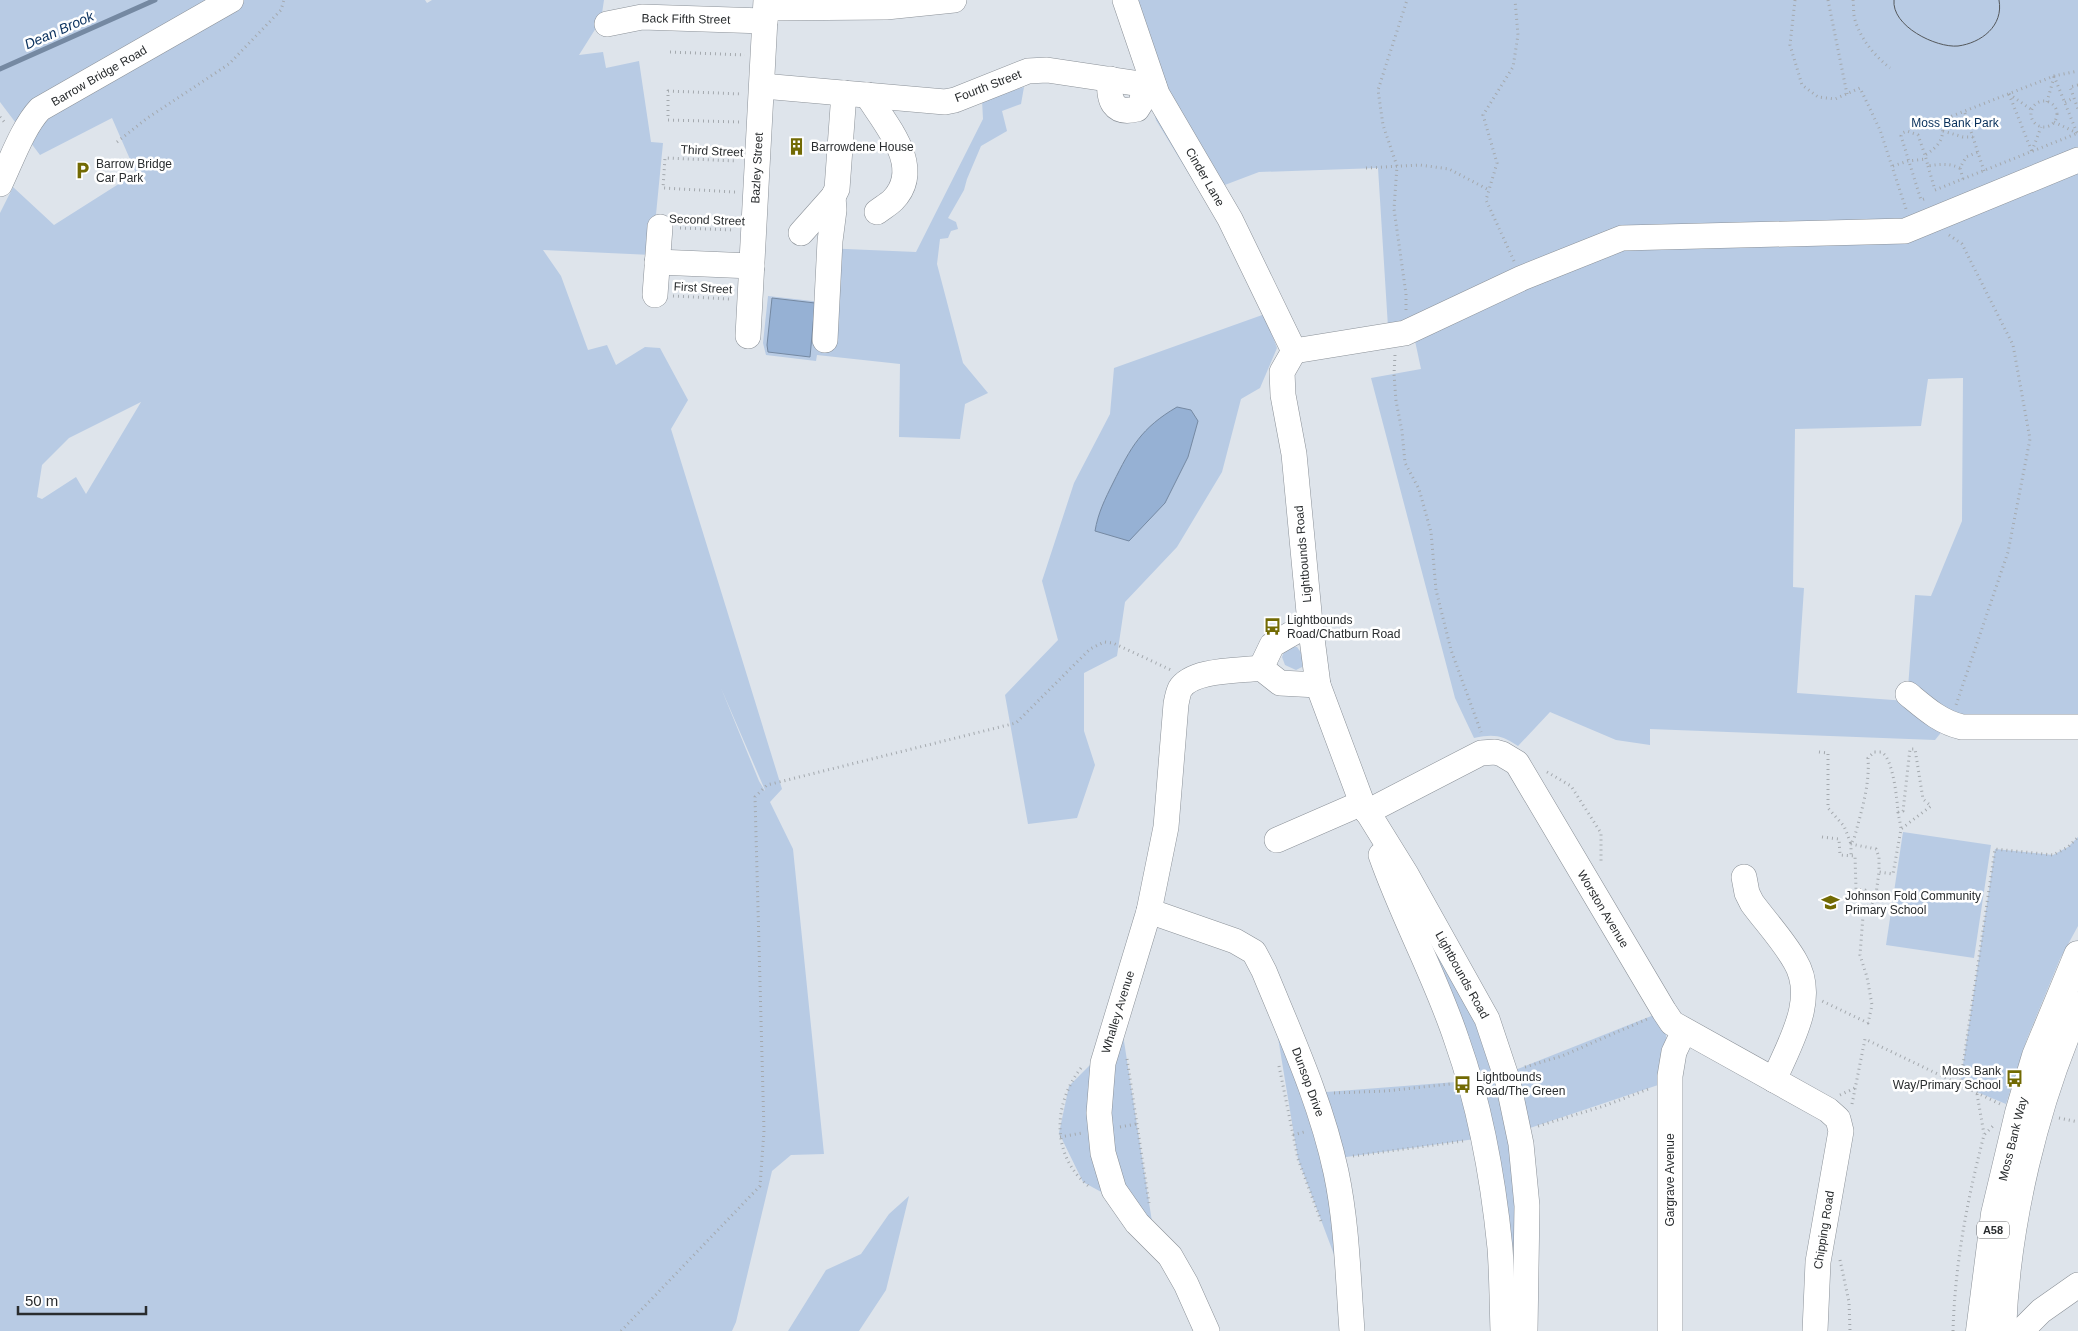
<svg xmlns="http://www.w3.org/2000/svg" width="2078" height="1331" viewBox="0 0 2078 1331" font-family="Helvetica,sans-serif">
  <style>
    .green { fill: #b8cbe4; fill-rule: evenodd }
    .water { fill: #96b1d4; stroke: #7589a2 }
    .lines { fill: none; stroke-linecap: round; stroke-linejoin: round }
    .stream { stroke: #7589a2; stroke-width: 5 }
    .minor-casing { stroke: #8b9198; stroke-width: 26 }
    .highway-casing { stroke: #8b9198; stroke-width: 29 }
    .path { stroke: #a4a9ae; stroke-width: 3; stroke-dasharray: 1 4; stroke-linecap: butt }
    .minor { stroke: #fff; stroke-width: 25 }
    .highway { stroke: #fff; stroke-width: 28 }
    .tram { stroke: #54585b; stroke-width: 1 }
    .labels { text-anchor: middle; stroke-width: 5; stroke-linejoin: round; paint-order: stroke }
    .shield { fill: #fff; stroke: #696b6d; stroke-width: 1 }
    .shield-label { font-size: 11px; font-weight: bold; fill: #292c2e }
    .street-label { font-size: 12px; fill: #292c2e; stroke: #fff }
    .park-label { font-size: 12px; fill: #062e59; stroke: #fff }
    .poi-label { font-size: 12px; fill: #292c2e; stroke: #fff; text-anchor: start }
    .water-label { font-size: 14px; font-style: italic; fill: #0e3460; stroke: #fff }
  </style>
  <rect width="100%" height="100%" fill="#dee4eb"/>
  <!-- green -->
  <g class="green">
    <path d="M 0,0 L 425,0 L 427,3 L 432,0 L 604,0 L 601,20 L 579,55 L 603,52 L 606,68 L 639,61 L 651,142 L 663,143 L 652,255 L 543,250 L 561,276 L 588,350 L 607,345 L 616,365 L 645,347 L 660,348 L 688,400 L 671,429 L 782,789 L 770,802 L 793,849 L 824,1154 L 791,1155 L 772,1171 L 736,1322 L 732,1331 L 0,1331 L 0,213 L 13,187 L 54,225 L 136,173 L 112,118 L 40,155 L 0,102 ZM 141,402 L 86,494 L 76,477 L 42,499 L 37,497 L 42,465 L 69,438 ZM 721,688 L 765,790 L 765,791 L 759,781 Z"/>
    <path d="M 1126,0 L 2078,0 L 2078,716 L 1948,724 L 1935,740 L 1650,729 L 1650,745 L 1616,740 L 1550,712 L 1518,746 C 1501,735 1494,734 1474,738 L 1455,698 L 1371,378 L 1421,369 L 1411,322 L 1388,327 L 1378,168 L 1259,172 L 1201,194 L 1156,120 ZM 1963,378 L 1962,521 L 1931,596 L 1915,595 L 1907,701 L 1797,693 L 1804,588 L 1793,587 L 1795,429 L 1921,426 L 1928,379 Z"/>
    <path d="M 1024,87 L 1021,104 L 1002,111 L 1007,131 L 981,146 L 967,179 L 964,190 L 948,218 L 956,222 L 958,229 L 951,231 L 948,238 L 940,239 L 937,264 L 963,363 L 988,393 L 965,404 L 960,439 L 899,437 L 900,364 L 817,355 L 816,361 L 766,355 L 763,343 L 768,296 L 821,302 L 823,248 L 916,252 L 983,119 L 982,100 Z"/>
    <path d="M 1265,314 L 1277,348 L 1260,388 L 1241,399 L 1222,472 L 1177,547 L 1125,602 L 1117,656 L 1084,673 L 1084,731 L 1095,765 L 1077,818 L 1028,824 L 1005,695 L 1058,640 L 1042,581 L 1074,483 L 1110,414 L 1114,368 Z"/>
    <path d="M 1286,647 L 1297,647 L 1304,657 L 1302,667 L 1296,670 L 1285,665 L 1282,657 Z"/>
    <path d="M 1903,832 L 1991,845 L 1974,958 L 1886,945 Z"/>
    <path d="M 2078,837 L 2078,926 L 2060,959 L 2027,1039 L 2006,1104 L 1960,1085 L 1995,849 L 2053,855 L 2068,847 Z"/>
    <path d="M 1399,874 L 1444,957 L 1499,1071 L 1516,1173 L 1517,1331 L 1504,1240 Z"/>
    <path d="M 1269,983 L 1313,1093 L 1469,1081 L 1482,1138 L 1332,1159 L 1344,1281 L 1298,1159 Z"/>
    <path d="M 1119,1009 L 1155,1241 L 1125,1205 L 1083,1182 L 1059,1133 L 1069,1086 L 1107,1048 Z"/>
    <path d="M 1664,1011 L 1670,1081 L 1518,1132 L 1505,1074 Z"/>
    <path d="M 909,1196 L 886,1290 L 859,1331 L 788,1331 L 826,1270 L 861,1254 L 889,1214 Z"/>
  </g>
  <!-- water -->
  <g class="water">
    <path d="M 772,298 L 815,303 L 810,357 L 768,352 L 767,345 Z"/>
    <path d="M 1177,407 L 1191,410 L 1198,421 L 1188,457 L 1165,503 L 1129,541 L 1095,531 C 1098,513 1105,499 1113,483 C 1131,447 1141,428 1177,407 Z"/>
  </g>
  <g class="lines">
    <!-- stream -->
    <path class="stream" d="M 0,69 L 155,0"/>
    <defs>
      <g id="minor">
        <path d="M 1125,0 L 1157,94 L 1230,219 L 1294,351"/>
        <path d="M 766,8 L 886,7 L 954,0"/>
        <path d="M 607,24 L 642,17 L 765,21"/>
        <path d="M 1110,79 C 1108,100 1113,115 1137,109 L 1142,101 L 1144,84"/>
        <path d="M 762,86 L 945,102 L 955,100 L 1028,71 L 1047,70 L 1154,86"/>
        <path d="M 867,95 C 885,124 925,167 893,200 C 889,204 882,208 877,212"/>
        <path d="M 0,184 C 11,161 23,127 40,109 L 231,0"/>
        <path d="M 801,233 L 833,197 L 837,189 L 844,93"/>
        <path d="M 657,262 L 752,266"/>
        <path d="M 655,295 L 660,227"/>
        <path d="M 748,336 L 766,0"/>
        <path d="M 825,340 L 830,241 L 834,210 L 833,197"/>
        <path d="M 1294,351 L 1282,372 L 1283,395 L 1294,454 L 1310,623 L 1318,685 L 1362,803 L 1406,874 L 1487,1019 L 1508,1082 L 1521,1144 L 1527,1206 L 1525,1331"/>
        <path d="M 1294,351 L 1405,333 L 1522,278 L 1622,238 L 1905,231 L 2078,160"/>
        <path d="M 1261,668 L 1272,645 L 1310,623"/>
        <path d="M 1908,694 C 1925,708 1940,722 1962,727 L 2078,727"/>
        <path d="M 1367,812 L 1481,753 L 1495,752 L 1502,754 L 1517,763 L 1664,1011 L 1672,1023 L 1828,1110 L 1838,1119 L 1841,1131 L 1818,1262 L 1815,1331"/>
        <path d="M 1277,840 L 1362,803"/>
        <path d="M 1381,855 C 1403,918 1436,977 1457,1041 C 1480,1106 1493,1178 1500,1248 C 1502,1275 1502,1303 1503,1331"/>
        <path d="M 1744,877 L 1747,893 L 1752,903 C 1766,922 1783,940 1795,961 C 1818,999 1789,1044 1774,1080"/>
        <path d="M 1149,911 L 1235,941 L 1254,952 L 1264,971 C 1291,1037 1321,1102 1336,1172 C 1347,1224 1348,1278 1352,1331"/>
        <path d="M 1207,1331 L 1186,1284 L 1170,1256 L 1137,1223 L 1114,1190 L 1103,1153 L 1099,1113 L 1103,1063 L 1149,911 L 1166,827 L 1176,704 C 1177,699 1178,693 1180,689 C 1192,669 1239,671 1261,668 L 1280,683 L 1318,685"/>
        <path d="M 1670,1331 L 1670,1076 L 1674,1052 L 1684,1031"/>
        <path d="M 2021,1331 L 2041,1311 L 2078,1285"/>
      </g>
      <g id="highway">
        <path d="M 1980,1331 L 1995,1214 L 2019,1113 L 2036,1056 L 2078,955"/>
        <path d="M 2002,1331 C 2006,1224 2034,1104 2078,1006"/>
      </g>
    </defs>
    <!-- minor casing -->
    <use href="#minor" class="minor-casing"/>
    <!-- highway casing -->
    <use href="#highway" class="highway-casing"/>
    <!-- path -->
    <g class="path">
      <path d="M 1795,0 L 1790,45 L 1802,85 L 1818,97 L 1835,99 L 1860,88 L 1880,130 L 1906,209"/>
      <path d="M 1828,0 L 1847,94"/>
      <path d="M 1853,0 C 1854,6 1853,14 1855,20 C 1861,40 1875,56 1890,68"/>
      <path d="M 670,52 L 745,55"/>
      <path d="M 2054,76 L 2077,133"/>
      <path d="M 2078,85 L 2070,87 L 2078,109"/>
      <path d="M 2009,94 L 2032,152"/>
      <path d="M 2009,94 L 2032,110"/>
      <circle cx="2044" cy="114" r="13"/>
      <path d="M 2047,102 L 2054,77"/>
      <path d="M 2065,102 L 2074,98"/>
      <path d="M 1965,113 L 1984,171"/>
      <path d="M 0,117 L 6,124"/>
      <path d="M 739,122 L 668,120 L 668,91 L 742,94"/>
      <path d="M 2054,122 L 2077,133"/>
      <path d="M 1943,131 L 1963,137 L 1973,137"/>
      <path d="M 117,142 L 146,119 L 229,64 L 281,10 L 284,0"/>
      <path d="M 2032,151 L 2041,127"/>
      <path d="M 1893,166 L 1908,161 L 1926,159"/>
      <path d="M 1928,166 L 1935,190 L 2078,133"/>
      <path d="M 1366,168 L 1420,165 L 1449,169 L 1489,190"/>
      <path d="M 1960,168 C 1949,163 1940,164 1928,166 L 1925,155 C 1938,147 1945,139 1942,123 L 1947,118 L 2054,76 L 2078,71"/>
      <path d="M 1963,179 L 1960,168 L 1966,157 L 1978,152"/>
      <path d="M 735,192 L 663,188 L 665,158 L 737,161"/>
      <path d="M 1924,199 L 1921,200 L 1901,136 L 1902,133 L 1907,131 L 1918,135 L 1925,155"/>
      <path d="M 680,228 L 734,230"/>
      <path d="M 1949,235 L 1962,244 L 2013,345 L 2030,439 L 2008,552 L 1956,705"/>
      <path d="M 1514,261 L 1486,200 L 1497,163 L 1483,115 L 1513,67 L 1518,35 L 1515,0"/>
      <path d="M 673,296 L 730,299"/>
      <path d="M 1406,310 L 1406,294 L 1394,209 L 1397,166 L 1383,125 L 1378,90 L 1407,0"/>
      <path d="M 1395,355 L 1394,374 L 1396,401 L 1402,431 L 1405,463 L 1419,489 L 1431,532 L 1436,590 L 1451,650 L 1481,732"/>
      <path d="M 1819,752 L 1828,753 L 1828,808 L 1844,826 L 1851,844 L 1854,839 C 1861,812 1870,786 1868,758 L 1874,752 C 1875,752 1880,752 1881,752 C 1893,757 1897,799 1898,812 L 1903,811 L 1910,749 L 1915,749 L 1923,799 L 1931,806 L 1901,829 L 1893,874 L 1879,872 L 1879,857 L 1876,849 L 1851,844 L 1851,855"/>
      <path d="M 1547,772 L 1571,786 L 1601,833 L 1601,863"/>
      <path d="M 1898,812 L 1901,828"/>
      <path d="M 1822,837 L 1839,839 L 1840,855 L 1855,856 L 1856,889 L 1865,890 L 1860,955 L 1867,977 L 1872,1005 L 1868,1023 L 1822,1001"/>
      <path d="M 1863,908 L 1872,904 L 1876,894 L 1879,872"/>
      <path d="M 1127,1059 L 1149,1203"/>
      <path d="M 1279,1066 L 1298,1159 L 1321,1221"/>
      <path d="M 1525,1067 L 1562,1056 L 1647,1019"/>
      <path d="M 1081,1068 C 1052,1105 1051,1158 1091,1188"/>
      <path d="M 1960,1085 L 1995,849 L 2053,855 L 2068,847 L 2078,837"/>
      <path d="M 1334,1093 L 1386,1091 L 1450,1084"/>
      <path d="M 1977,1094 L 1984,1134"/>
      <path d="M 1840,1095 L 1855,1088"/>
      <path d="M 1852,1104 L 1865,1039 L 2000,1104"/>
      <path d="M 2059,1118 L 2078,1122"/>
      <path d="M 1538,1126 L 1604,1106 L 1651,1088"/>
      <path d="M 1120,1127 L 1136,1124"/>
      <path d="M 1293,1135 L 1304,1132"/>
      <path d="M 1060,1137 L 1082,1133"/>
      <path d="M 1353,1156 L 1463,1141"/>
      <path d="M 1840,1260 L 1849,1302 L 1850,1331"/>
      <path d="M 621,1331 L 760,1186 L 764,1131 L 755,797 L 767,785 L 1016,723 L 1090,649 L 1104,642 L 1113,643 L 1171,670"/>
      <path d="M 1953,1331 C 1955,1263 1967,1201 1984,1135 L 1993,1126"/>
    </g>
    <!-- minor -->
    <use href="#minor" class="minor"/>
    <!-- highway -->
    <use href="#highway" class="highway"/>
    <!-- tram -->
    <path class="tram" d="M 1894,0 C 1891,26 1936,48 1958,46 C 1981,43 2004,26 1999,0"/>
  </g>
  <!-- icons -->
  <defs>
    <symbol id="building-bare" viewBox="-9 -9 18 18"><path d="M-4-6H4V6H1V3H-1V6H-4ZM-2.5-4.3h1.7v1.8h-1.7ZM.8-4.3h1.7v1.8H.8ZM-2.5-1h1.7V.8h-1.7ZM.8-1h1.7V.8H.8Z" fill="#726a03" stroke="#fff" stroke-width="2.5" paint-order="stroke"/></symbol>
    <symbol id="parking-bare" viewBox="-9 -9 18 18"><path d="M-3.5-5.5H1a3.5 3.5 0 0 1 0 7H-1V5.5H-3.5ZM-1-3.4V-.6H.8a1.4 1.4 0 0 0 0-2.8Z" fill="#726a03" stroke="#fff" stroke-width="2.5" paint-order="stroke"/></symbol>
    <symbol id="bus-bare" viewBox="-9 -9 18 18"><path d="M-5-6H5V4H4V6H2V4H-2V6H-4V4H-5ZM-3.5-4V0h7V-4ZM-3.5 1.2v1.5H-2V1.2ZM2 1.2v1.5H3.5V1.2Z" fill="#726a03" stroke="#fff" stroke-width="2.5" paint-order="stroke"/></symbol>
    <symbol id="school-bare" viewBox="-9 -9 18 18"><path d="M0-5L7-2L0 1L-7-2ZM-4 1L0 2.5L4 1V4Q0 6-4 4Z" fill="#726a03" stroke="#fff" stroke-width="2.5" paint-order="stroke"/></symbol>
  </defs>
  <g fill-rule="evenodd">
    <use href="#building-bare" x="784" y="134" width="25" height="25"/>
    <use href="#parking-bare" x="70" y="158" width="25" height="25"/>
    <use href="#bus-bare" x="1260" y="614" width="25" height="25"/>
    <use href="#school-bare" x="1818" y="890" width="25" height="25"/>
    <use href="#bus-bare" x="2002" y="1066" width="25" height="25"/>
    <use href="#bus-bare" x="1450" y="1072" width="25" height="25"/>
  </g>
  <g class="labels">
    <!-- shield labels -->
    <rect class="shield" x="1977" y="1221.5" width="32" height="17" rx="4"/>
    <g class="shield-label">
      <text x="1993" y="1234">A58</text>
    </g>
    <!-- street labels -->
    <g class="street-label">
      <text transform="translate(686 19) rotate(1)" y="4">Back Fifth Street</text>
      <text transform="translate(99 76) rotate(-30)" y="4">Barrow Bridge Road</text>
      <text transform="translate(988 86) rotate(-21)" y="4">Fourth Street</text>
      <text transform="translate(712 151) rotate(3)" y="4">Third Street</text>
      <text transform="translate(757 168) rotate(-87)" y="4">Bazley Street</text>
      <text transform="translate(1205 177) rotate(60)" y="4">Cinder Lane</text>
      <text transform="translate(707 220) rotate(2)" y="4">Second Street</text>
      <text transform="translate(703 288) rotate(3)" y="4">First Street</text>
      <text transform="translate(1303 554) rotate(-95)" y="4">Lightbounds Road</text>
      <text transform="translate(1603 909) rotate(59)" y="4">Worston Avenue</text>
      <text transform="translate(1462 975) rotate(61)" y="4">Lightbounds Road</text>
      <text transform="translate(1118 1012) rotate(-73)" y="4">Whalley Avenue</text>
      <text transform="translate(1308 1082) rotate(70)" y="4">Dunsop Drive</text>
      <text transform="translate(2013 1139) rotate(-76)" y="4">Moss Bank Way</text>
      <text transform="translate(1670 1180) rotate(-90)" y="4">Gargrave Avenue</text>
      <text transform="translate(1824 1230) rotate(-81)" y="4">Chipping Road</text>
    </g>
    <!-- park labels -->
    <g class="park-label">
      <text x="1955" y="127">Moss Bank Park</text>
    </g>
    <!-- poi labels -->
    <g class="poi-label">
      <text x="811" y="151">Barrowdene House</text>
      <text x="96" y="168">Barrow Bridge<tspan x="96" dy="14">Car Park</tspan></text>
      <text x="1287" y="624">Lightbounds<tspan x="1287" dy="14">Road/Chatburn Road</tspan></text>
      <text x="1845" y="900">Johnson Fold Community<tspan x="1845" dy="14">Primary School</tspan></text>
      <text x="2001" y="1075" text-anchor="end">Moss Bank<tspan x="2001" dy="14">Way/Primary School</tspan></text>
      <text x="1476" y="1081">Lightbounds<tspan x="1476" dy="14">Road/The Green</tspan></text>
    </g>
    <!-- water labels -->
    <g class="water-label">
      <text transform="translate(59 30) rotate(-24)" y="5">Dean Brook</text>
    </g>
  </g>
  <!-- scale -->
  <path d="M18 1306v8h128v-8" fill="none" stroke="#292c2e" stroke-width="2.5"/>
  <text x="25" y="1306" font-size="15" fill="#292c2e" stroke="#ffffff" stroke-width="4" paint-order="stroke">50 m</text>
</svg>
